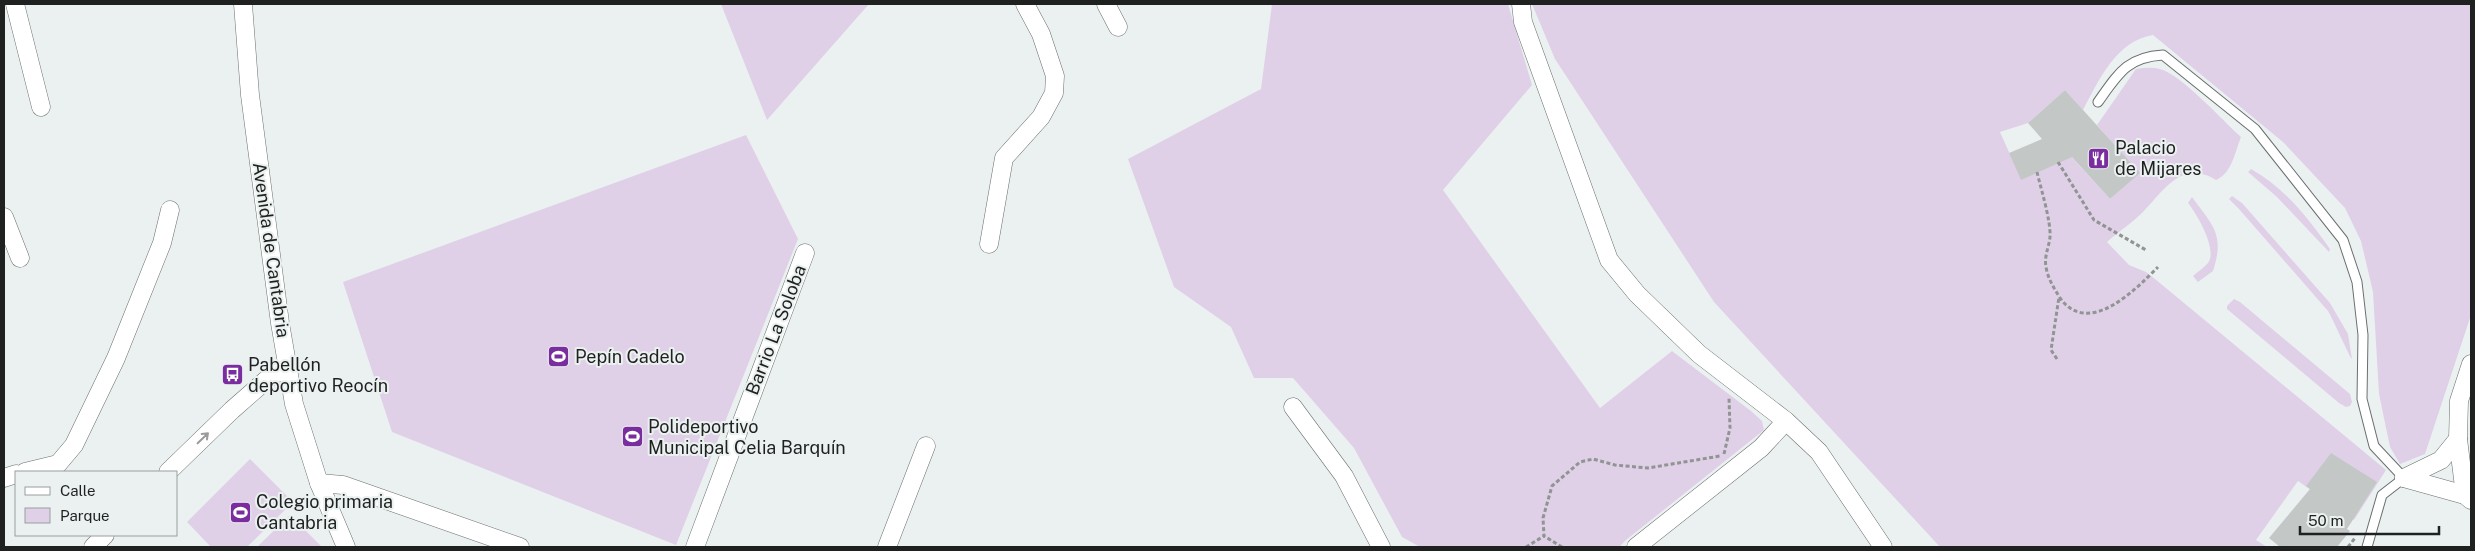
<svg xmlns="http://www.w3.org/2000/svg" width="2475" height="551" viewBox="0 0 2475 551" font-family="'Public Sans',sans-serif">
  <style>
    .green { fill: #dfd0e8 }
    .building { fill: #c3c8c7 }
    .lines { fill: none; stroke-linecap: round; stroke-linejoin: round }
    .service-casing { stroke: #6a6f6e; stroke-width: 11 }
    .minor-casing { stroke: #6a6f6e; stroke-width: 19 }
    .path { stroke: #909493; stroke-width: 3; stroke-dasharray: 4 2.5; stroke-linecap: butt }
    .service { stroke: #fff; stroke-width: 9 }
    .minor { stroke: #fff; stroke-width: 18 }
    .oneway { stroke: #9a9b9b }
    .labels { text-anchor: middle; stroke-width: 4; stroke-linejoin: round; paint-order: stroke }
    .poi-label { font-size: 18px; fill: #1f2120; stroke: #ebf1f0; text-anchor: start }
    .street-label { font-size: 18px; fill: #1f2120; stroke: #ebf1f0 }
  </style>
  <rect width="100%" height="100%" fill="#ebf1f0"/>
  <!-- green -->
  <g class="green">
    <path d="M 721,4 L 869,4 L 767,120 Z"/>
    <path d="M 1272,4 L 1508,4 L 1532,85 L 1443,190 L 1600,408 L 1672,351 L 1751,411 L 1762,421 L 1764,430 L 1626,540 L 1619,547 L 1420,547 L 1402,537 L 1354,448 L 1293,378 L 1254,378 L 1231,327 L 1174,287 L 1128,159 L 1261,89 Z"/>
    <path d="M 1532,4 L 2471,4 L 2471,315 L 2425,454 L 2400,464 L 2390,447 L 2379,394 L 2373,292 L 2361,241 L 2345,208 L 2283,142 L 2153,35 C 2116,41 2099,80 2083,110 L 2065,90 L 2028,123 L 2000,132 L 2021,179 L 2069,154 L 2110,199 L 2139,173 L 2097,125 L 2136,69 C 2144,68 2152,67 2160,69 C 2182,75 2222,120 2241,137 C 2235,152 2232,173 2216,180 C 2182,159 2164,190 2143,212 C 2132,223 2118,232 2107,242 L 2129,265 L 2146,272 L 2155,279 L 2386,470 L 2354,520 L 2298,481 L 2256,540 L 2267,547 L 1940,547 L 1714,302 L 1555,59 Z"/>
    <path d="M 746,135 L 798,239 L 676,545 L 392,432 L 343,282 Z"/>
    <path d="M 2251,169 C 2285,188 2308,218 2330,249 L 2329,252 L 2277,197 L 2248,172 Z"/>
    <path d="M 2232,196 L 2242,203 L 2330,303 L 2348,334 L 2352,359 C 2349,356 2333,319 2328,311 L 2239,209 L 2229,199 Z"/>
    <path d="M 2192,197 C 2213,226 2225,234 2213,271 L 2198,282 L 2193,276 C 2197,272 2204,268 2208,263 C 2218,250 2197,214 2188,203 Z"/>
    <path d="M 2234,299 L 2240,302 L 2350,394 L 2352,402 L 2350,406 L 2346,407 L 2339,403 L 2227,309 L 2227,306 Z"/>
    <path d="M 250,459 L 293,502 L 247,547 L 211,547 L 187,522 Z"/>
    <path d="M 290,515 L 322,547 L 257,547 Z"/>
  </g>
  <!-- building -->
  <g class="building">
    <path d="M 2065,90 L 2140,173 L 2110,199 L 2072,157 L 2021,180 L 2009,153 L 2042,139 L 2028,123 Z"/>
    <path d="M 2331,453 L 2377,482 L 2347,529 L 2350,531 L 2337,547 L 2280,547 L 2269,538 L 2310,489 L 2306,486 Z"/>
  </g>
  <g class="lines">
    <defs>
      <path id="service" d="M 2098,102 C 2118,74 2127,57 2163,55 L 2255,129 L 2343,240 L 2357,282 L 2363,335 L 2362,399 L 2374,446 L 2404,478 L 2382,495 L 2367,547"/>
      <g id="minor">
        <path d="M 15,4 L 41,107"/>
        <path d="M 243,4 L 250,95 L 280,323 L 294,404 L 319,483 L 346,547"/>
        <path d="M 1106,4 L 1118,27"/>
        <path d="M 1521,4 L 1523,22 L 1609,260 L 1637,294 L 1699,354 L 1786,421 L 1819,452 L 1883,547"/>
        <path d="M 4,217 L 20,258"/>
        <path d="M 989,244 L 1004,158 L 1041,117 L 1054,93 L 1055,76 L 1041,34 L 1025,4"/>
        <path d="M 1293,407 L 1344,476 L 1381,547"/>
        <path d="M 25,472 L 58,464 L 74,445 L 116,358 L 162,243 L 170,210"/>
        <path d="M 168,472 L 232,410 L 273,374 L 289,370"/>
        <path d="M 4,478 L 16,474"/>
        <path d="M 2404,478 L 2465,495 L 2471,500"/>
        <path d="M 2404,478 L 2441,460 L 2458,439"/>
        <path d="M 319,483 L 343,485 L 520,547"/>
        <path d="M 2465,495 L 2458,439 L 2459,401 L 2471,364"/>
        <path d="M 93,547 L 105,535"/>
        <path d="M 695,547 L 805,253"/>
        <path d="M 887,547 L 926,446"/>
        <path d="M 1636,547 L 1761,448 L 1786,421"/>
      </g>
    </defs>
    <!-- service casing -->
    <use href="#service" class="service-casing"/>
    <!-- minor casing -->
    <use href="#minor" class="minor-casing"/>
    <!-- path -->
    <g class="path">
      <path d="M 2058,162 L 2094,220 L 2146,250"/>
      <path d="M 2037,172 C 2041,189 2051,221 2050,237 C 2049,247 2044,256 2046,267 C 2048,279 2054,288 2060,298 C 2089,338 2136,289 2158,267"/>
      <path d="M 2057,359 L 2051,350 L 2059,297"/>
      <path d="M 1724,454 L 1730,428 L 1729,398"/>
      <path d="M 1526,547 L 1544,536"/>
      <path d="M 1562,547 L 1544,536 L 1543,518 L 1552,486 L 1580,462 L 1593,459 L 1615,465 L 1648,468 L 1720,456"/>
      <path d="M 2348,547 L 2355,538"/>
    </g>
    <!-- service -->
    <use href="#service" class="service"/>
    <!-- minor -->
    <use href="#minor" class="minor"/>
  </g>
  <!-- one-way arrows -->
  <defs><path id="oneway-shaft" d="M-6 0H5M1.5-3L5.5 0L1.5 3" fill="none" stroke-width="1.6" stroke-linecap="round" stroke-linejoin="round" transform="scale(1.25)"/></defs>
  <use class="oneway" href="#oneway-shaft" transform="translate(203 438) rotate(-44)"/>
  <!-- icons -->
  <defs>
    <symbol id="restaurant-square" viewBox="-11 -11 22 22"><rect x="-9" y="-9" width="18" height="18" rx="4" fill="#7a2d9f" stroke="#ebf1f0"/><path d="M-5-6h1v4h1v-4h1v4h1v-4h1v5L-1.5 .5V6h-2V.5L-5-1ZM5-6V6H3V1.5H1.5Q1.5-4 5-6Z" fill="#fff"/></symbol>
    <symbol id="stadium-square" viewBox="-11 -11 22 22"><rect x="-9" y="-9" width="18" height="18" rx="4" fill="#7a2d9f" stroke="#ebf1f0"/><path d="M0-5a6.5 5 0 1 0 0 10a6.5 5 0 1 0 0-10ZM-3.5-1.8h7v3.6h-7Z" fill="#fff"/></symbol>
    <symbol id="bus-square" viewBox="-11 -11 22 22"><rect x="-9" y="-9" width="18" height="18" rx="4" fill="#7a2d9f" stroke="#ebf1f0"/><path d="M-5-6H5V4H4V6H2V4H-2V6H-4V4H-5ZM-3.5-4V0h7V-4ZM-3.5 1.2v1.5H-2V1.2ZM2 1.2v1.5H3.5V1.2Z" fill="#fff"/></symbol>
  </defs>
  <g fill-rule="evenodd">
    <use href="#restaurant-square" x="2086" y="146" width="25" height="25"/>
    <use href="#stadium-square" x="546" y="344" width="25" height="25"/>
    <use href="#bus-square" x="220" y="362" width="25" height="25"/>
    <use href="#stadium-square" x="620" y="424" width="25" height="25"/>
    <use href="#stadium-square" x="228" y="500" width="25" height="25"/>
  </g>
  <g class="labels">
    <!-- poi labels -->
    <g class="poi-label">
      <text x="2115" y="154">Palacio<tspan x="2115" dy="21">de Mijares</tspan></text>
      <text x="575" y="363">Pepín Cadelo</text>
      <text x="248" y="371">Pabellón<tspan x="248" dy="21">deportivo Reocín</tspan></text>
      <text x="648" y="433">Polideportivo<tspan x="648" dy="21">Municipal Celia Barquín</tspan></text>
      <text x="256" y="508">Colegio primaria<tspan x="256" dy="21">Cantabria</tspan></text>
    </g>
    <!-- street labels -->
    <g class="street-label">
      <text transform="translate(271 250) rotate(82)" y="6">Avenida de Cantabria</text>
      <text transform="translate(776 330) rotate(-69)" y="6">Barrio La Soloba</text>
    </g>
  </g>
  <!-- border -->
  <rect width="2475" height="551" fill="none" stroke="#1f2120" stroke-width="10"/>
  <!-- legend -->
  <rect x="15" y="471" width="162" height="65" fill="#ebf1f0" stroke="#999e9d"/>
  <rect x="25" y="487" width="25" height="8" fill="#ffffff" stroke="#999e9d"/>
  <text x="60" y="496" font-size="15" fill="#1f2120">Calle</text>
  <rect x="25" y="508" width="25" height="15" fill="#dfd0e8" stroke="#999e9d"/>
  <text x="60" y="521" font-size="15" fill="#1f2120">Parque</text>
  <!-- scale -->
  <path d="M2300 526v8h139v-8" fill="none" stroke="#1f2120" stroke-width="2.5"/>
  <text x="2308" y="526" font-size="15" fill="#1f2120" stroke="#ebf1f0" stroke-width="4" paint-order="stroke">50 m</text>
</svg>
